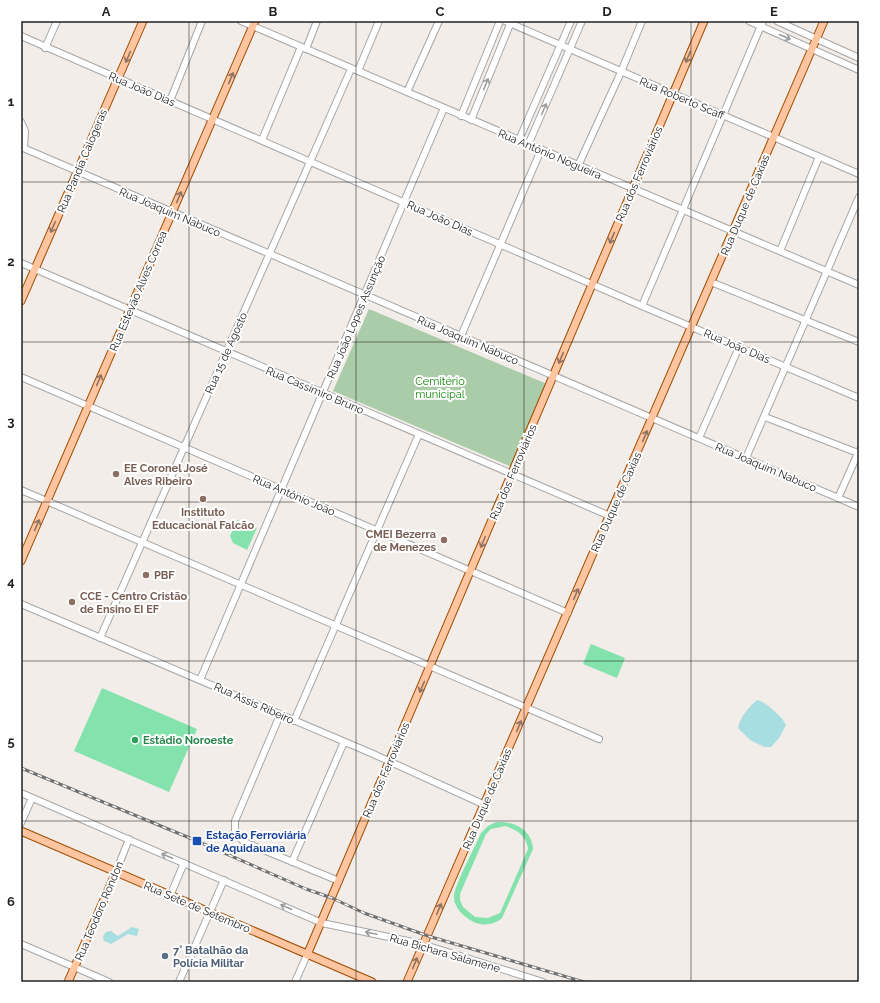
<svg xmlns="http://www.w3.org/2000/svg" width="880" height="1003" viewBox="0 0 880 1003" font-family="Raleway,sans-serif">
  <style>
    .cemetery { fill: #aacca8 }
    .pitch { fill: #84e3ad; fill-rule: evenodd }
    .water { fill: #a8dee1 }
    .lines { fill: none; stroke-linecap: round; stroke-linejoin: round }
    .minor-casing { stroke: #a6a6a6; stroke-width: 8 }
    .major-casing { stroke: #9f4d00; stroke-width: 9 }
    .minor { stroke: #fff; stroke-width: 6 }
    .major { stroke: #ffc4a0; stroke-width: 7 }
    .rail-casing { stroke: #707070; stroke-width: 3 }
    .rail { stroke: #fff; stroke-width: 1.5; stroke-dasharray: 4.5; stroke-linecap: butt }
    .oneway { stroke: #9c9c9c }
    .oneway2 { stroke: #907361 }
    .grid { fill: none; stroke: #222; stroke-width: 1; stroke-opacity: 0.55 }
    .education-dot { fill: #8d6e63; stroke: #fff; stroke-width: 1.5 }
    .leisure-dot { fill: #2e9e5b; stroke: #fff; stroke-width: 1.5 }
    .transit-dot { fill: #1a4fb4; stroke: #fff; stroke-width: 1.5 }
    .service-dot { fill: #5c6f8a; stroke: #fff; stroke-width: 1.5 }
    .labels { text-anchor: middle; stroke-width: 4; stroke-linejoin: round; paint-order: stroke }
    .street-label { font-size: 11px; fill: #222; stroke: #fff }
    .park-label { font-size: 11px; fill: #158808; stroke: #fff }
    .education-label { font-size: 11px; font-weight: bold; fill: #785e54; stroke: #fff; text-anchor: start }
    .leisure-label { font-size: 11px; font-weight: bold; fill: #27864d; stroke: #fff; text-anchor: start }
    .transit-label { font-size: 11px; font-weight: bold; fill: #164399; stroke: #fff; text-anchor: start }
    .service-label { font-size: 11px; font-weight: bold; fill: #4e5e75; stroke: #fff; text-anchor: start }
    .neatline { fill: none; stroke: #222; stroke-width: 1.5 }
    .grid-label { font-size: 13px; text-anchor: middle; font-weight: bold; fill: #222 }
  </style>
  <rect width="100%" height="100%" fill="#f2ede8"/>
  <!-- cemetery -->
  <path class="cemetery" d="M 369,309 L 547,384 L 512,467 L 333,391 Z"/>
  <!-- pitch -->
  <g class="pitch">
    <path d="M 237,520 L 257,528 L 247,550 L 233,543 L 230,536 Z"/>
    <path d="M 591,644 L 625,658 L 617,678 L 583,664 Z"/>
    <path d="M 102,688 L 197,729 L 169,792 L 74,751 Z"/>
    <path d="M 496,822 C 513,821 532,829 533,849 L 502,918 C 496,924 484,926 476,923 C 466,919 453,908 454,896 C 454,886 476,845 481,833 L 488,826 ZM 505,826 C 516,829 527,836 528,849 L 500,913 L 488,918 L 475,917 L 463,907 L 460,900 L 460,894 L 486,834 L 491,829 Z"/>
  </g>
  <!-- water -->
  <g class="water">
    <path d="M 757,700 C 765,701 783,718 786,725 L 779,738 L 771,747 L 764,747 L 750,740 L 738,728 C 740,717 748,708 757,700 Z"/>
    <path d="M 132,927 L 139,929 L 137,936 L 128,934 L 111,944 L 104,941 L 103,936 L 106,932 L 111,931 L 118,936 Z"/>
  </g>
  <g class="lines">
    <defs>
      <g id="minor">
        <path d="M 241,21 L 859,285"/>
        <path d="M 505,21 L 859,174"/>
        <path d="M 749,21 L 859,70"/>
        <path d="M 777,21 L 859,58"/>
        <path d="M 21,36 L 642,306 L 859,398"/>
        <path d="M 45,48 L 57,21"/>
        <path d="M 306,49 L 317,21"/>
        <path d="M 358,71 L 379,21"/>
        <path d="M 407,92 L 439,21"/>
        <path d="M 170,101 L 202,21"/>
        <path d="M 461,116 L 500,21"/>
        <path d="M 471,120 L 511,22"/>
        <path d="M 21,122 L 25,131 L 24,147"/>
        <path d="M 262,140 L 301,47"/>
        <path d="M 519,140 L 571,21"/>
        <path d="M 528,145 L 582,21"/>
        <path d="M 21,147 L 859,507"/>
        <path d="M 578,166 L 621,72 L 642,21"/>
        <path d="M 780,251 L 819,157"/>
        <path d="M 21,263 L 610,516"/>
        <path d="M 711,282 L 859,342"/>
        <path d="M 642,306 L 763,21"/>
        <path d="M 461,336 L 541,150"/>
        <path d="M 21,377 L 568,613"/>
        <path d="M 765,417 L 858,453"/>
        <path d="M 699,438 L 739,347"/>
        <path d="M 746,458 L 859,197"/>
        <path d="M 21,490 L 599,739"/>
        <path d="M 838,498 L 859,451"/>
        <path d="M 21,604 L 371,753 L 485,805"/>
        <path d="M 100,638 L 351,69"/>
        <path d="M 200,680 L 444,108"/>
        <path d="M 280,715 L 235,821 L 235,833 L 244,842 L 339,881"/>
        <path d="M 294,721 L 419,434"/>
        <path d="M 21,793 L 322,923 L 422,944 L 543,982"/>
        <path d="M 21,823 L 32,798"/>
        <path d="M 292,862 L 344,742"/>
        <path d="M 116,872 L 129,839"/>
        <path d="M 170,896 L 184,863"/>
        <path d="M 21,944 L 109,982"/>
        <path d="M 179,982 L 224,880"/>
        <path d="M 295,982 L 307,955"/>
      </g>
      <g id="major">
        <path d="M 21,301 L 143,21"/>
        <path d="M 21,561 L 255,21"/>
        <path d="M 21,831 L 372,982"/>
        <path d="M 307,955 L 704,21"/>
        <path d="M 68,982 L 116,872"/>
        <path d="M 407,982 L 824,21"/>
      </g>
    </defs>
    <!-- minor casing -->
    <use href="#minor" class="minor-casing"/>
    <!-- major casing -->
    <use href="#major" class="major-casing"/>
    <!-- minor -->
    <use href="#minor" class="minor"/>
    <!-- major -->
    <use href="#major" class="major"/>
    <defs>
      <path id="rail" d="M 21,768 L 197,841 L 306,889 L 332,898 L 364,913 L 428,936 L 584,982"/>
    </defs>
    <!-- rail casing -->
    <use href="#rail" class="rail-casing"/>
    <!-- rail -->
    <use href="#rail" class="rail"/>
  </g>
  <!-- one-way arrows -->
  <defs><path id="oneway-shaft" d="M-6 0H5M1.5-3L5.5 0L1.5 3" fill="none" stroke-width="1.6" stroke-linecap="round" stroke-linejoin="round"/></defs>
  <g class="oneway">
    <use href="#oneway-shaft" transform="translate(785 37) rotate(24)"/>
    <use href="#oneway-shaft" transform="translate(486 84) rotate(-68)"/>
    <use href="#oneway-shaft" transform="translate(544 109) rotate(-67)"/>
    <use href="#oneway-shaft" transform="translate(167 856) rotate(-157)"/>
    <use href="#oneway-shaft" transform="translate(286 907) rotate(-157)"/>
    <use href="#oneway-shaft" transform="translate(371 933) rotate(-168)"/>
  </g>
  <g class="oneway2">
    <use href="#oneway-shaft" transform="translate(128 57) rotate(113)"/>
    <use href="#oneway-shaft" transform="translate(688 57) rotate(113)"/>
    <use href="#oneway-shaft" transform="translate(231 78) rotate(-67)"/>
    <use href="#oneway-shaft" transform="translate(179 197) rotate(-67)"/>
    <use href="#oneway-shaft" transform="translate(53 227) rotate(114)"/>
    <use href="#oneway-shaft" transform="translate(612 238) rotate(113)"/>
    <use href="#oneway-shaft" transform="translate(561 358) rotate(113)"/>
    <use href="#oneway-shaft" transform="translate(99 380) rotate(-67)"/>
    <use href="#oneway-shaft" transform="translate(645 436) rotate(-67)"/>
    <use href="#oneway-shaft" transform="translate(37 525) rotate(-67)"/>
    <use href="#oneway-shaft" transform="translate(483 542) rotate(113)"/>
    <use href="#oneway-shaft" transform="translate(576 594) rotate(-67)"/>
    <use href="#oneway-shaft" transform="translate(422 687) rotate(113)"/>
    <use href="#oneway-shaft" transform="translate(519 726) rotate(-67)"/>
    <use href="#oneway-shaft" transform="translate(439 909) rotate(-67)"/>
    <use href="#oneway-shaft" transform="translate(415 963) rotate(-67)"/>
  </g>
  <!-- grid -->
  <path class="grid" d="M 189,21 L 189,982M 356,21 L 356,982M 524,21 L 524,982M 691,21 L 691,982M 21,182 L 859,182M 21,342 L 859,342M 21,502 L 859,502M 21,661 L 859,661M 21,821 L 859,821"/>
  <!-- markers -->
  <g class="education-dot">
    <circle cx="116" cy="474" r="4"/>
    <circle cx="203" cy="499" r="4"/>
    <circle cx="444" cy="540" r="4"/>
    <circle cx="146" cy="575" r="4"/>
    <circle cx="72" cy="602" r="4"/>
  </g>
  <circle class="leisure-dot" cx="135" cy="740" r="4"/>
  <rect class="transit-dot" x="192" y="836" width="10" height="10" rx="2"/>
  <circle class="service-dot" cx="165" cy="956" r="4"/>
  <g class="labels">
    <!-- street labels -->
    <g class="street-label">
      <text transform="translate(142 89) rotate(23)" y="4">Rua João Dias</text>
      <text transform="translate(682 98) rotate(23)" y="4">Rua Roberto Scaff</text>
      <text transform="translate(550 154) rotate(23)" y="4">Rua Antônio Nogueira</text>
      <text transform="translate(82 161) rotate(-67)" y="4">Rua Pandia Calogeras</text>
      <text transform="translate(639 174) rotate(-67)" y="4">Rua dos Ferroviários</text>
      <text transform="translate(745 205) rotate(-67)" y="4">Rua Duque de Caxias</text>
      <text transform="translate(170 212) rotate(23)" y="4">Rua Joaquim Nabuco</text>
      <text transform="translate(440 218) rotate(24)" y="4">Rua João Dias</text>
      <text transform="translate(138 291) rotate(-67)" y="4">Rua Estevão Alves Correa</text>
      <text transform="translate(356 317) rotate(-67)" y="4">Rua João Lopes Assunção</text>
      <text transform="translate(468 340) rotate(23)" y="4">Rua Joaquim Nabuco</text>
      <text transform="translate(737 346) rotate(23)" y="4">Rua João Dias</text>
      <text transform="translate(226 353) rotate(-66)" y="4">Rua 15 de Agosto</text>
      <text transform="translate(315 390) rotate(23)" y="4">Rua Cassimiro Bruno</text>
      <text transform="translate(766 467) rotate(23)" y="4">Rua Joaquim Nabuco</text>
      <text transform="translate(513 472) rotate(-67)" y="4">Rua dos Ferroviários</text>
      <text transform="translate(294 495) rotate(23)" y="4">Rua Antônio João</text>
      <text transform="translate(616 502) rotate(-66)" y="4">Rua Duque de Caxias</text>
      <text transform="translate(254 703) rotate(24)" y="4">Rua Assis Ribeiro</text>
      <text transform="translate(386 770) rotate(-67)" y="4">Rua dos Ferroviários</text>
      <text transform="translate(487 799) rotate(-67)" y="4">Rua Duque de Caxias</text>
      <text transform="translate(197 907) rotate(23)" y="4">Rua Sete de Setembro</text>
      <text transform="translate(99 911) rotate(-67)" y="4">Rua Teodoro Rondon</text>
      <text transform="translate(445 953) rotate(16)" y="4">Rua Bichara Salamene</text>
    </g>
    <!-- park labels -->
    <g class="park-label">
      <text x="440" y="385">Cemitério<tspan x="440" dy="13">municipal</tspan></text>
    </g>
    <!-- education labels -->
    <g class="education-label">
      <text x="124" y="472">EE Coronel José<tspan x="124" dy="13">Alves Ribeiro</tspan></text>
      <text x="203" y="516" text-anchor="middle">Instituto<tspan x="203" dy="13">Educacional Falcão</tspan></text>
      <text x="436" y="538" text-anchor="end">CMEI Bezerra<tspan x="436" dy="13">de Menezes</tspan></text>
      <text x="154" y="579">PBF</text>
      <text x="80" y="600">CCE - Centro Cristão<tspan x="80" dy="13">de Ensino EI EF</tspan></text>
    </g>
    <!-- leisure labels -->
    <g class="leisure-label">
      <text x="143" y="744">Estádio Noroeste</text>
    </g>
    <!-- transit labels -->
    <g class="transit-label">
      <text x="206" y="839">Estação Ferroviária<tspan x="206" dy="13">de Aquidauana</tspan></text>
    </g>
    <!-- service labels -->
    <g class="service-label">
      <text x="173" y="954">7° Batalhão da<tspan x="173" dy="13">Polícia Militar</tspan></text>
    </g>
  </g>
  <!-- border -->
  <rect width="880" height="1003" fill="none" stroke="#ffffff" stroke-width="44"/>
  <rect x="22" y="22" width="836" height="959" class="neatline"/>
  <g class="grid-label">
    <text x="106" y="16">A</text>
    <text x="273" y="16">B</text>
    <text x="440" y="16">C</text>
    <text x="607" y="16">D</text>
    <text x="774" y="16">E</text>
    <text x="11" y="106">1</text>
    <text x="11" y="266">2</text>
    <text x="11" y="426">3</text>
    <text x="11" y="586">4</text>
    <text x="11" y="746">5</text>
    <text x="11" y="906">6</text>
  </g>
</svg>
